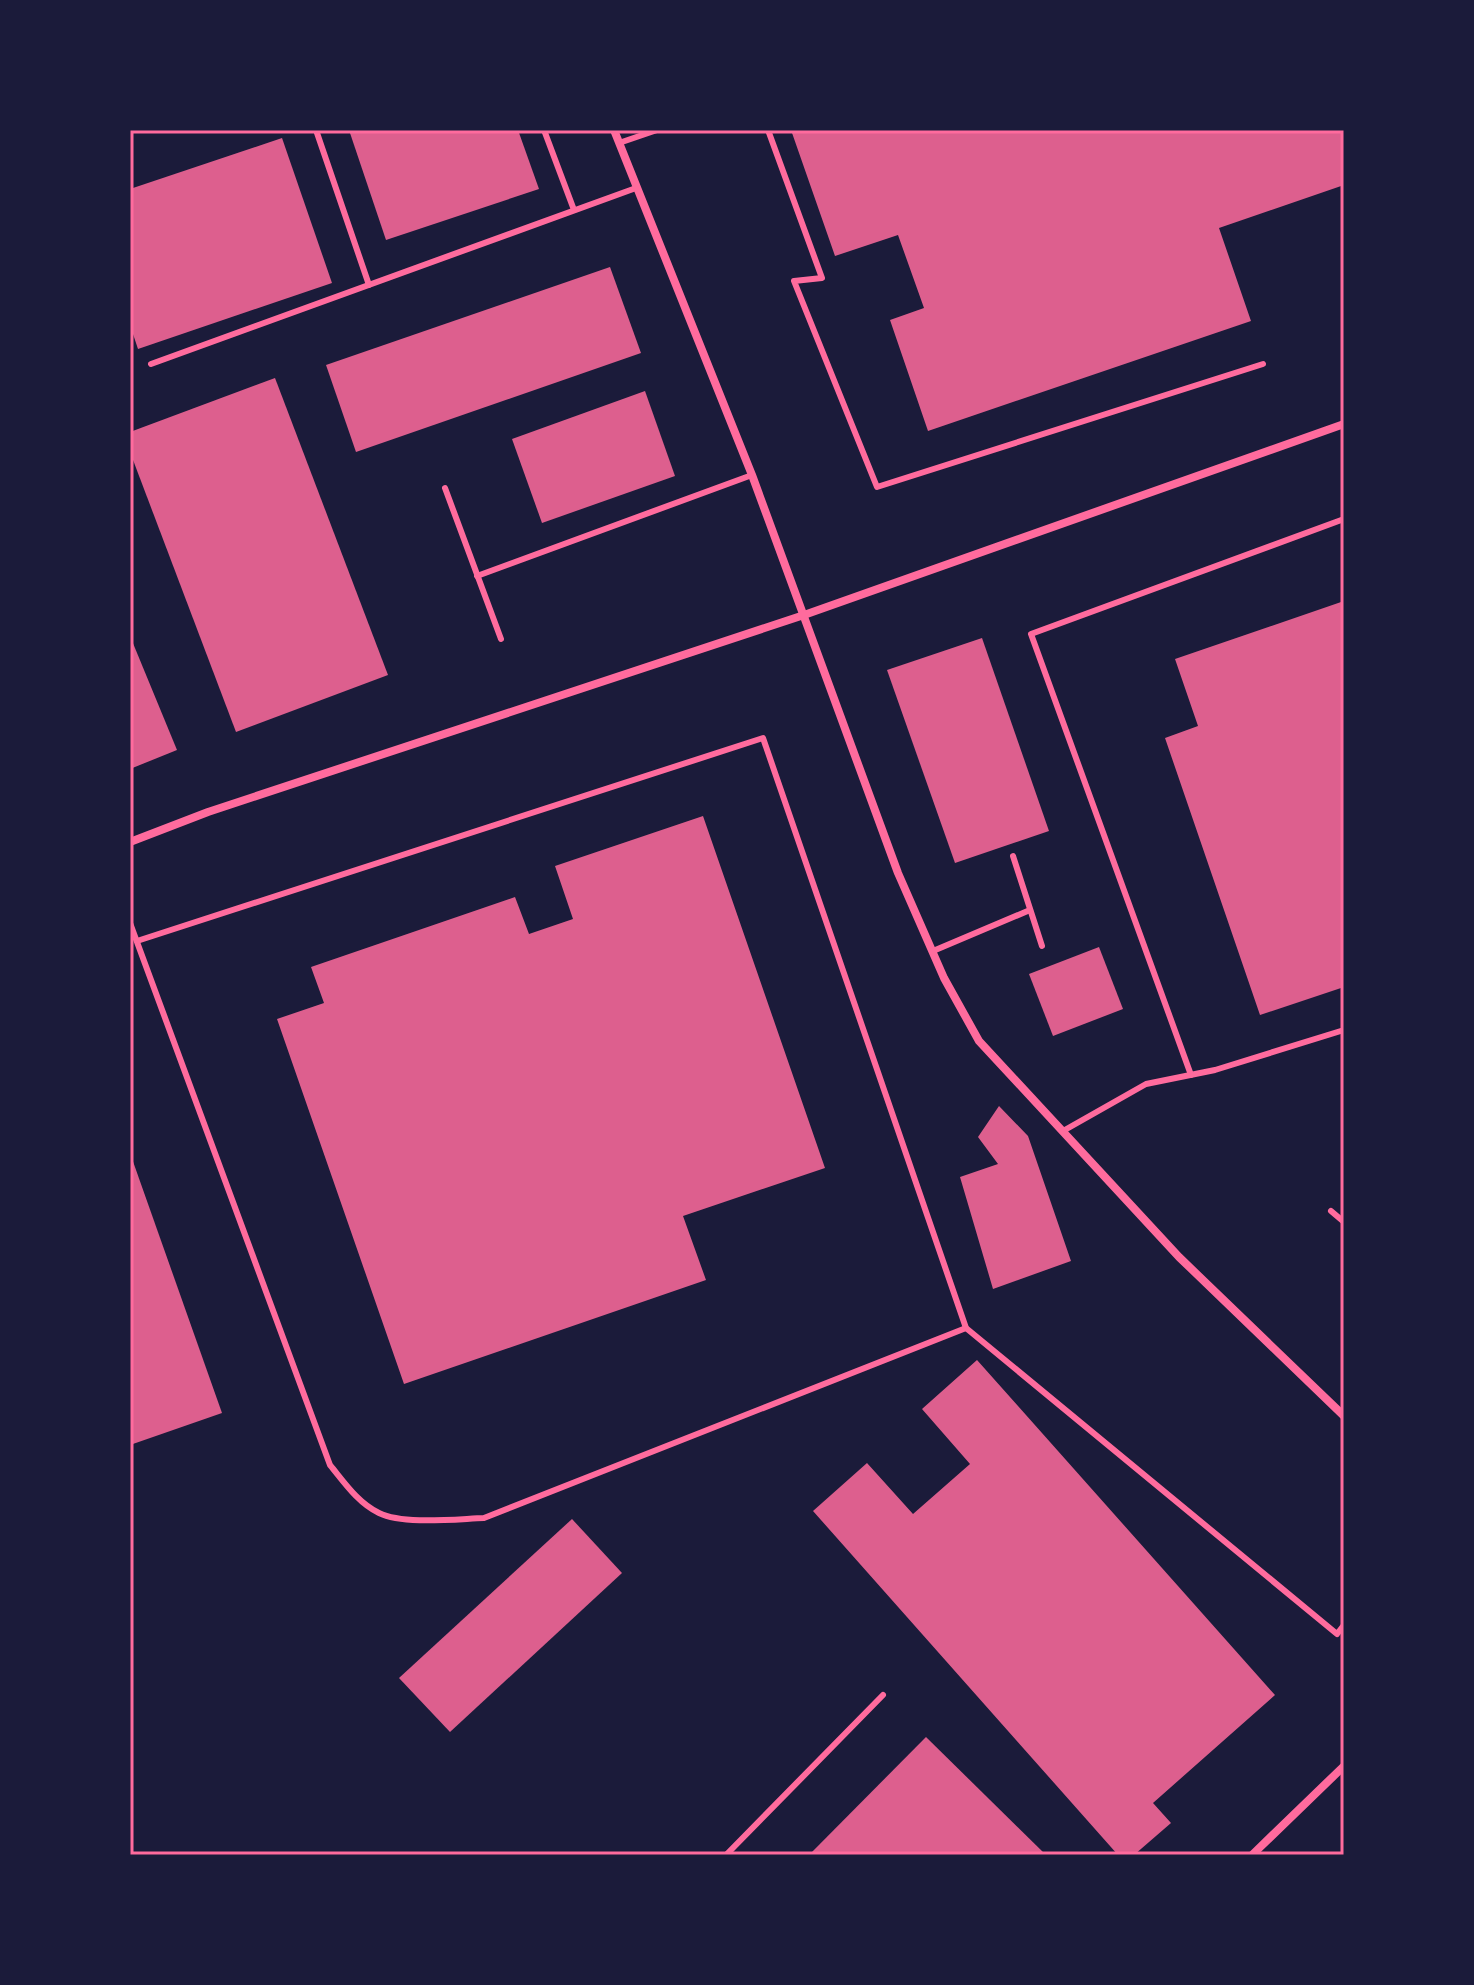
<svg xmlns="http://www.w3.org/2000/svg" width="1474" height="1985" viewBox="0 0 1474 1985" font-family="'Zilla Slab',serif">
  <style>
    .building { fill: #dd5f8e }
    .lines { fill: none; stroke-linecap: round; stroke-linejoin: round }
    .service { stroke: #ff6b9d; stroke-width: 6 }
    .minor { stroke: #ff6b9d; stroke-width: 8 }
    .neatline { fill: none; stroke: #ff6b9d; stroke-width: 3 }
  </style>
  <rect width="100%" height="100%" fill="#1b1b3a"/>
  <!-- building -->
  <g class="building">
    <path d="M 359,130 L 518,130 L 539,189 L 386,240 L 350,133 Z"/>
    <path d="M 791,130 L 1344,130 L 1344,185 L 1219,228 L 1251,321 L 928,431 L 890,320 L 924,308 L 898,235 L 835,256 Z"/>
    <path d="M 282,138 L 332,283 L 138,349 L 130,325 L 130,189 Z"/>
    <path d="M 610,267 L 641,353 L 356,452 L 326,365 Z"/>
    <path d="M 275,378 L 388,675 L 236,732 L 130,452 L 130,432 Z"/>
    <path d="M 645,391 L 675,476 L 542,523 L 512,439 Z"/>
    <path d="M 1344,601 L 1344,987 L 1260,1015 L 1165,738 L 1198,726 L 1175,659 Z"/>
    <path d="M 130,636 L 177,750 L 130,769 Z"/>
    <path d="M 982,638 L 1049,831 L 955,863 L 887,670 Z"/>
    <path d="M 703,816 L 825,1168 L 683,1216 L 706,1280 L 404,1384 L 277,1019 L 324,1003 L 311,967 L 515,897 L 529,934 L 573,919 L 555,866 Z"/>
    <path d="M 1099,947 L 1123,1009 L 1053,1036 L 1029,974 Z"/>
    <path d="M 999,1106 L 1028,1136 L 1071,1261 L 993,1289 L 960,1177 L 998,1164 L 978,1137 Z"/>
    <path d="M 130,1153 L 222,1413 L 130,1445 Z"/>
    <path d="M 977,1360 L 1275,1695 L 1153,1803 L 1171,1823 L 1134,1855 L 1118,1855 L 813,1511 L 867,1463 L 913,1514 L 970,1464 L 922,1409 Z"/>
    <path d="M 572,1519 L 622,1573 L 450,1732 L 399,1678 Z"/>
    <path d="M 926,1737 L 1046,1855 L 809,1855 Z"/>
  </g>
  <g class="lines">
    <!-- service -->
    <g class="service">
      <path d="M 316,130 L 369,285"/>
      <path d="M 544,130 L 574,210"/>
      <path d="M 768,130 L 822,278 L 794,281 L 877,487 L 1263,364"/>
      <path d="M 619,143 L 657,130"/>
      <path d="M 151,364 L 636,188"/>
      <path d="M 445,488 L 501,639"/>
      <path d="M 477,576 L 752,475"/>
      <path d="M 1013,856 L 1042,946"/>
      <path d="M 130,923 L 330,1465 C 344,1482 358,1503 379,1513 C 403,1525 456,1519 484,1518 L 966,1328"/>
      <path d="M 137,941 L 763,738 L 966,1328 L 1337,1634 L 1344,1625"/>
      <path d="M 933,951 L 1030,910"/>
      <path d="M 1191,1075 L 1031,634 L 1344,519"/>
      <path d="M 1063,1131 L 1146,1084 L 1215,1070 L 1344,1030"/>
      <path d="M 1331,1211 L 1344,1222"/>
      <path d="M 726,1855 L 883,1695"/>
    </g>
    <!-- minor -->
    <g class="minor">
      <path d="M 614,130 L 752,475 L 898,873 L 944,978 L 979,1041 L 1179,1257 L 1344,1416"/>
      <path d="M 130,842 L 208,812 L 804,615 L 1344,424"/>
      <path d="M 1252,1855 L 1344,1766"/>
    </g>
  </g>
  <!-- border -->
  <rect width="1474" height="1985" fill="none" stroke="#1b1b3a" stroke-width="264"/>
  <rect x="132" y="132" width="1210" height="1721" class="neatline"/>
</svg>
